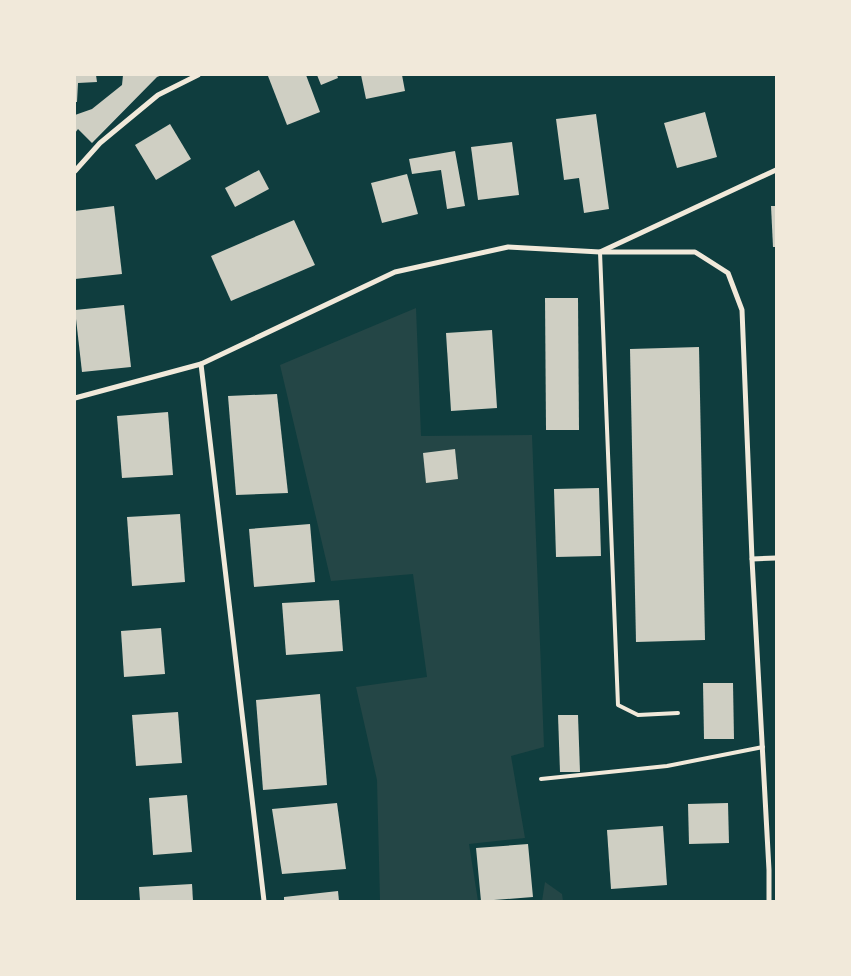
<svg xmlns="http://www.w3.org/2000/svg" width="851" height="976" viewBox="0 0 851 976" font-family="Helvetica,sans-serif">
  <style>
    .green { fill: #244646 }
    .building { fill: #cfcfc3 }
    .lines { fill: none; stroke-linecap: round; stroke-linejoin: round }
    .service { stroke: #f1e9da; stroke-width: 4 }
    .minor { stroke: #f1e9da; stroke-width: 5 }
  </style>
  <rect width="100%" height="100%" fill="#0f3d3e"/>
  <!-- green -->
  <g class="green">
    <path d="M 416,308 L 421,436 L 532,435 L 544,747 L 511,756 L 525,838 L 469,844 L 478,901 L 380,901 L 377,780 L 356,687 L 427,677 L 413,574 L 331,581 L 280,365 Z"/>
    <path d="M 545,882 L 562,894 L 563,901 L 542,901 Z"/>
  </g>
  <!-- building -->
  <g class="building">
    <path d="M 75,75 L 96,75 L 97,82 L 78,83 L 77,102 L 75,102 Z"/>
    <path d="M 123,75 L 162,75 L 157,77 L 92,143 L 78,129 L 75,133 L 75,115 L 92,109 L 122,85 Z"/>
    <path d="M 271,75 L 306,75 L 320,112 L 287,125 L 268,76 Z"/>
    <path d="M 317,75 L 337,75 L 338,78 L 321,85 Z"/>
    <path d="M 361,75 L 402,75 L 405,91 L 366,99 Z"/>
    <path d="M 705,112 L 717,157 L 677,168 L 664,123 Z"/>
    <path d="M 596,114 L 609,209 L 584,213 L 579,178 L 564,180 L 556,119 Z"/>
    <path d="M 170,124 L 191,159 L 156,180 L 135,145 Z"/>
    <path d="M 512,142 L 519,195 L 478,200 L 471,147 Z"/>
    <path d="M 455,151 L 465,206 L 447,209 L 441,170 L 412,174 L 409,159 Z"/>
    <path d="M 259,170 L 269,189 L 235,207 L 225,188 Z"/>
    <path d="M 407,174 L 418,214 L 382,223 L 371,183 Z"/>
    <path d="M 114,206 L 122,274 L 75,279 L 75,211 Z"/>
    <path d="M 771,206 L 776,206 L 776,247 L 773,247 Z"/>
    <path d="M 294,220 L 315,265 L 231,301 L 211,256 Z"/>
    <path d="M 545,298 L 578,298 L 579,430 L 546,430 Z"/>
    <path d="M 124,305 L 131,367 L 82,372 L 75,310 Z"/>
    <path d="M 492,330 L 497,408 L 451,411 L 446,333 Z"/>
    <path d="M 699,347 L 705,640 L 636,642 L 630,349 Z"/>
    <path d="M 277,394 L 288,493 L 236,495 L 228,396 Z"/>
    <path d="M 168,412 L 173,475 L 122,478 L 117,416 Z"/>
    <path d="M 455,449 L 458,479 L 426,483 L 423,453 Z"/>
    <path d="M 599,488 L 601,556 L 556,557 L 554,489 Z"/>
    <path d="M 180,514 L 185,582 L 132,586 L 127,517 Z"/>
    <path d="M 310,524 L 315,582 L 254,587 L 249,529 Z"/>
    <path d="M 339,600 L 343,651 L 286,655 L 282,603 Z"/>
    <path d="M 161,628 L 165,674 L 124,677 L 121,631 Z"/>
    <path d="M 703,683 L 733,683 L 734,739 L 704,739 Z"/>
    <path d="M 320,694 L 327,785 L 263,790 L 256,700 Z"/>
    <path d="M 178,712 L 182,763 L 136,766 L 132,715 Z"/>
    <path d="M 558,715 L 578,715 L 580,772 L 560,772 Z"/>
    <path d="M 187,795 L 192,852 L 153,855 L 149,798 Z"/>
    <path d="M 337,803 L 346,869 L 282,874 L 272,809 Z"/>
    <path d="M 728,803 L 729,843 L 689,844 L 688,804 Z"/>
    <path d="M 663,826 L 667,885 L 611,889 L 607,830 Z"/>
    <path d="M 528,844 L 533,897 L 481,901 L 476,848 Z"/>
    <path d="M 192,884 L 193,901 L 140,901 L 139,887 Z"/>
    <path d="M 338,891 L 339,901 L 284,901 L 284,897 Z"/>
  </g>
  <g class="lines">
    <!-- service -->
    <g class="service">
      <path d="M 600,252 L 618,705 L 638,715 L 678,713"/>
      <path d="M 541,779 L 667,766 L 763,747"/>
    </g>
    <!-- minor -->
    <g class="minor">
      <path d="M 75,171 L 100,143 L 158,95 L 198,75"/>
      <path d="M 600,252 L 695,252 L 728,273 L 742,310 L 752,559 L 769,870 L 769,901"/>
      <path d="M 201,364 L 264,901"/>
      <path d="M 75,398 L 201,364 L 395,272 L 508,247 L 600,252 L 776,170"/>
      <path d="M 752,559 L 776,558"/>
    </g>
  </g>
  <!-- border -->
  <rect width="851" height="976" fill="none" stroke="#f1e9da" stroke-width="152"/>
</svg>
